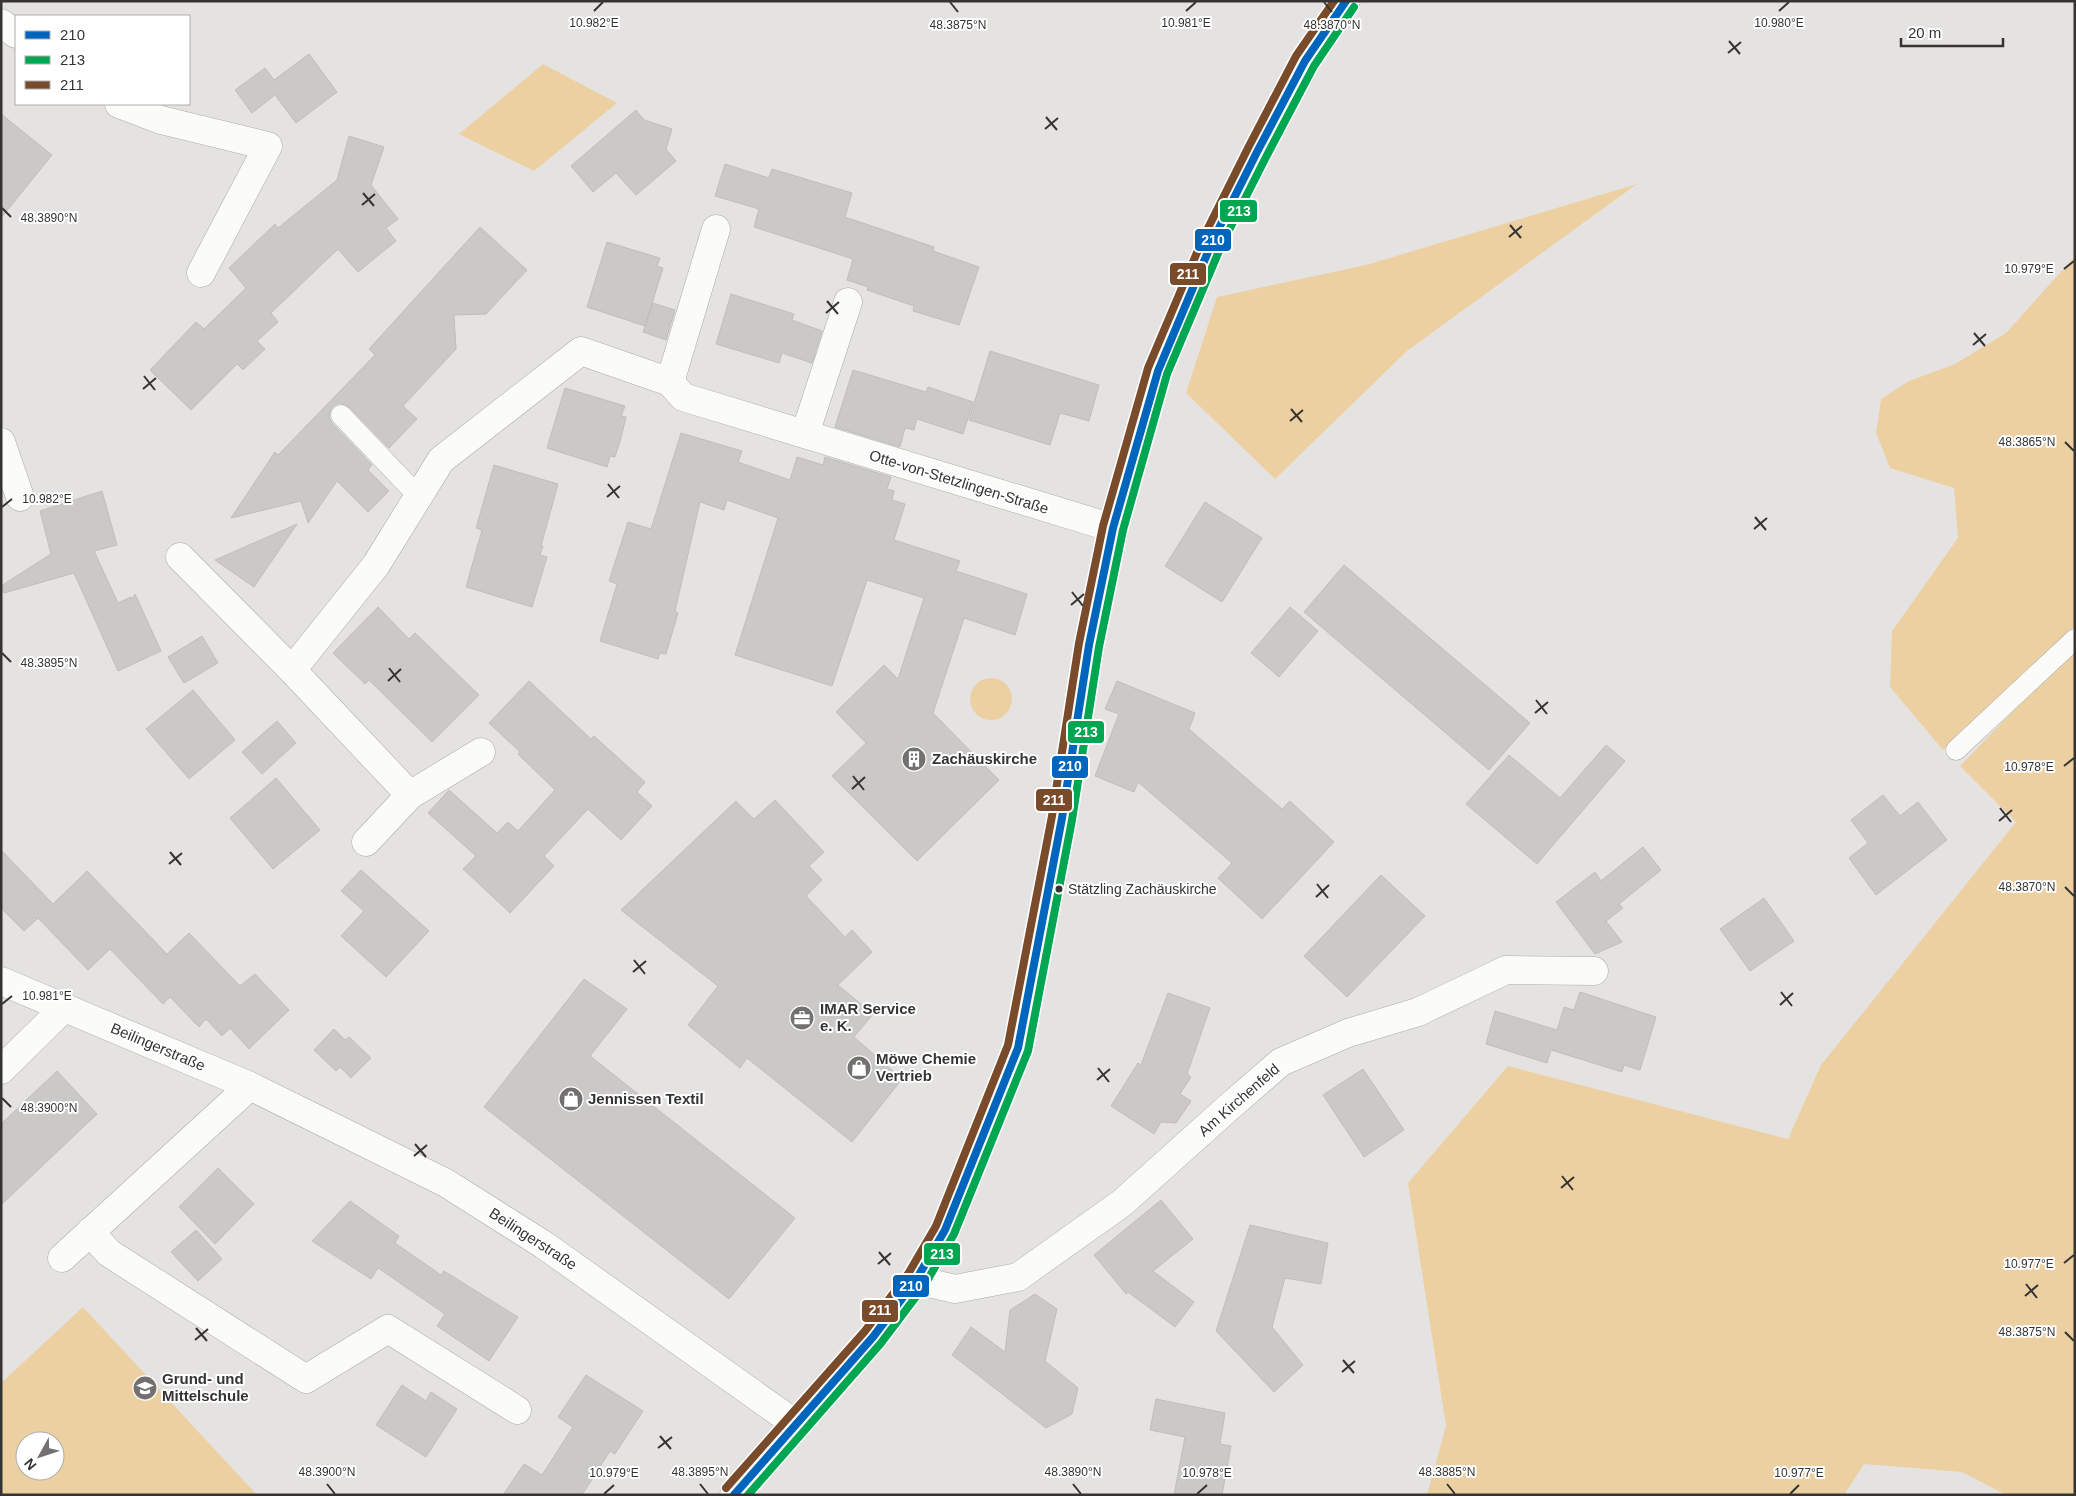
<svg xmlns="http://www.w3.org/2000/svg" width="2076" height="1496" viewBox="0 0 2076 1496" font-family="Helvetica,sans-serif">
  <style>
    .green { fill: #edd0a1; fill-rule: evenodd }
    .building { fill: #cac9c8; stroke: #c0bebc }
    .lines { fill: none; stroke-linecap: round; stroke-linejoin: round }
    .service-casing { stroke: #acaba9; stroke-width: 21 }
    .minor-casing { stroke: #acaba9; stroke-width: 29 }
    .tertiary-casing { stroke: #acaba9; stroke-width: 29 }
    .service { stroke: #fbfbfa; stroke-width: 20 }
    .minor { stroke: #fbfbfa; stroke-width: 28 }
    .tertiary { stroke: #fbfbfa; stroke-width: 28 }
    .bus-1-casing { stroke: #fff; stroke-width: 11 }
    .bus-2-casing { stroke: #fff; stroke-width: 11 }
    .bus-3-casing { stroke: #fff; stroke-width: 11 }
    .bus-1 { stroke: #0065bd; stroke-width: 8 }
    .bus-2 { stroke: #00a651; stroke-width: 8 }
    .bus-3 { stroke: #7a4b2a; stroke-width: 8 }
    .ticks { fill: none; stroke: #353433; stroke-width: 2 }
    .bus-dot { fill: #353433; stroke: #fff; stroke-width: 2 }
    .labels { text-anchor: middle; stroke-width: 4; stroke-linejoin: round; paint-order: stroke }
    .bus-label { font-size: 14px; fill: #353433; stroke: #fff; text-anchor: start }
    .street-label { font-size: 15px; fill: #353433; stroke: #fff }
    .poi-label { font-size: 15px; font-weight: bold; fill: #353433; stroke: #fff; text-anchor: start }
    .ticks-label { font-size: 12px; text-anchor: middle; fill: #353433; stroke: #fff; stroke-width: 4; stroke-linejoin: round; paint-order: stroke }
    .line-badge { stroke: #fff; stroke-width: 2 }
    .badge-label { font-size: 14px; text-anchor: middle; font-weight: bold; fill: #fff }
  </style>
  <rect width="100%" height="100%" fill="#e5e3e1"/>
  <!-- green -->
  <g class="green">
    <path d="M 543,64 L 617,103 L 534,171 L 459,134 Z"/>
    <path d="M 1637,184 L 1407,351 L 1275,479 L 1186,393 L 1217,297 L 1366,265 Z"/>
    <path d="M 2075,256 L 2075,626 L 1943,750 L 1890,687 L 1892,631 L 1958,538 L 1954,488 L 1890,468 L 1876,433 L 1881,399 L 1909,381 L 1955,364 L 2006,333 Z"/>
    <path d="M 2075,647 L 2075,1495 L 2006,1495 L 1962,1472 L 1864,1464 L 1844,1495 L 1427,1495 L 1446,1426 L 1408,1183 L 1508,1066 L 1788,1139 L 1821,1065 L 2016,822 L 1960,766 Z"/>
    <circle cx="991" cy="699" r="21"/>
    <path d="M 83,1307 L 257,1495 L 1,1495 L 1,1383 ZM 25,1441 L 55,1441 L 55,1471 L 25,1471 Z"/>
  </g>
  <!-- building -->
  <g class="building">
    <path d="M 309,54 L 337,92 L 296,123 L 275,95 L 252,113 L 235,90 L 265,68 L 274,80 Z"/>
    <path d="M 636,110 L 644,120 L 672,129 L 666,149 L 676,161 L 636,195 L 616,173 L 593,192 L 571,166 Z"/>
    <path d="M 1,114 L 52,155 L 1,218 Z"/>
    <path d="M 349,136 L 384,147 L 371,185 L 398,219 L 386,228 L 396,241 L 358,272 L 338,249 L 271,313 L 278,322 L 257,341 L 265,349 L 243,370 L 237,364 L 191,410 L 150,370 L 196,322 L 204,329 L 246,288 L 229,268 L 275,224 L 278,228 L 337,180 Z"/>
    <path d="M 725,164 L 769,178 L 772,169 L 852,193 L 845,217 L 934,247 L 933,251 L 979,267 L 959,325 L 913,311 L 914,306 L 867,290 L 868,287 L 847,280 L 853,259 L 754,227 L 759,209 L 715,196 Z"/>
    <path d="M 480,227 L 527,270 L 486,314 L 454,315 L 456,349 L 403,406 L 417,419 L 389,448 L 349,407 L 339,403 L 333,406 L 330,411 L 329,417 L 332,423 L 372,465 L 368,470 L 389,491 L 368,512 L 337,481 L 308,523 L 301,501 L 231,518 L 275,452 L 278,455 L 375,355 L 369,349 Z"/>
    <path d="M 607,242 L 660,258 L 657,266 L 663,268 L 645,326 L 587,307 Z"/>
    <path d="M 731,294 L 794,314 L 792,320 L 822,331 L 812,363 L 782,353 L 779,363 L 716,344 Z"/>
    <path d="M 653,303 L 675,310 L 666,340 L 643,332 Z"/>
    <path d="M 990,351 L 1099,385 L 1089,421 L 1060,413 L 1050,445 L 969,420 Z"/>
    <path d="M 853,370 L 926,392 L 928,387 L 973,402 L 963,434 L 917,419 L 914,430 L 905,428 L 900,447 L 835,427 Z"/>
    <path d="M 565,388 L 625,406 L 621,416 L 626,417 L 621,438 L 615,457 L 610,456 L 607,467 L 547,448 Z"/>
    <path d="M 681,433 L 742,451 L 738,462 L 790,480 L 797,457 L 823,465 L 825,457 L 891,477 L 887,489 L 894,491 L 892,500 L 905,504 L 894,540 L 960,561 L 956,571 L 1027,594 L 1015,635 L 964,618 L 933,713 L 999,780 L 917,861 L 832,776 L 866,743 L 836,712 L 884,665 L 898,679 L 924,598 L 867,580 L 832,686 L 735,655 L 778,518 L 727,500 L 724,510 L 700,502 L 675,611 L 678,613 L 666,654 L 660,653 L 658,659 L 600,641 L 617,584 L 609,581 L 628,522 L 651,529 Z"/>
    <path d="M 494,465 L 558,484 L 541,546 L 543,546 L 540,555 L 547,557 L 532,607 L 466,587 L 482,530 L 476,528 Z"/>
    <path d="M 102,491 L 117,545 L 94,551 L 118,603 L 131,597 L 132,599 L 135,594 L 161,651 L 118,671 L 74,573 L 4,593 L 1,586 L 51,554 L 40,511 Z"/>
    <path d="M 1205,502 L 1262,538 L 1222,602 L 1165,566 Z"/>
    <path d="M 297,524 L 254,587 L 215,560 Z"/>
    <path d="M 1344,565 L 1530,723 L 1489,770 L 1304,612 Z"/>
    <path d="M 378,607 L 409,639 L 415,633 L 479,695 L 432,742 L 369,680 L 365,684 L 333,653 Z"/>
    <path d="M 1290,607 L 1318,631 L 1279,677 L 1251,653 Z"/>
    <path d="M 202,636 L 218,663 L 184,683 L 168,657 Z"/>
    <path d="M 529,681 L 591,739 L 594,736 L 645,782 L 637,792 L 652,806 L 621,840 L 588,809 L 544,856 L 554,866 L 510,913 L 463,869 L 476,856 L 428,813 L 449,790 L 497,833 L 508,822 L 518,831 L 555,790 L 518,754 L 520,752 L 489,723 Z"/>
    <path d="M 1117,681 L 1195,713 L 1189,729 L 1282,809 L 1290,801 L 1334,842 L 1262,919 L 1218,878 L 1232,863 L 1138,782 L 1134,792 L 1095,776 L 1119,714 L 1105,709 Z"/>
    <path d="M 193,690 L 235,740 L 189,779 L 146,729 Z"/>
    <path d="M 277,721 L 296,743 L 262,774 L 242,752 Z"/>
    <path d="M 1606,745 L 1625,761 L 1537,864 L 1466,804 L 1509,755 L 1560,798 Z"/>
    <path d="M 276,778 L 320,830 L 273,869 L 230,818 Z"/>
    <path d="M 1883,795 L 1900,816 L 1918,802 L 1947,840 L 1876,895 L 1849,858 L 1868,843 L 1851,820 Z"/>
    <path d="M 775,800 L 824,852 L 809,866 L 822,880 L 806,896 L 845,937 L 852,930 L 872,952 L 838,985 L 873,1014 L 854,1037 L 902,1079 L 852,1142 L 747,1058 L 740,1068 L 688,1025 L 718,986 L 621,910 L 736,801 L 754,819 Z"/>
    <path d="M 1643,847 L 1661,870 L 1619,904 L 1623,908 L 1606,921 L 1622,942 L 1595,954 L 1556,902 L 1595,872 L 1601,881 Z"/>
    <path d="M 1,850 L 53,904 L 87,871 L 167,954 L 189,933 L 240,986 L 255,974 L 289,1010 L 249,1049 L 230,1028 L 222,1036 L 206,1019 L 199,1027 L 170,997 L 163,1004 L 110,949 L 88,970 L 38,918 L 24,931 L 1,908 Z"/>
    <path d="M 361,870 L 429,931 L 386,977 L 341,936 L 364,911 L 341,891 Z"/>
    <path d="M 1381,875 L 1425,916 L 1347,997 L 1304,956 Z"/>
    <path d="M 1764,898 L 1794,941 L 1750,971 L 1720,929 Z"/>
    <path d="M 584,979 L 627,1009 L 590,1056 L 795,1218 L 729,1299 L 484,1107 Z"/>
    <path d="M 1580,992 L 1656,1017 L 1640,1070 L 1624,1065 L 1622,1072 L 1551,1050 L 1547,1063 L 1486,1044 L 1495,1011 L 1557,1030 L 1564,1007 L 1574,1010 Z"/>
    <path d="M 1168,993 L 1210,1008 L 1187,1074 L 1191,1077 L 1180,1094 L 1191,1101 L 1176,1123 L 1161,1122 L 1154,1134 L 1111,1106 L 1138,1063 L 1141,1065 Z"/>
    <path d="M 334,1029 L 345,1040 L 349,1037 L 371,1058 L 351,1078 L 340,1067 L 336,1071 L 314,1050 Z"/>
    <path d="M 1363,1069 L 1404,1130 L 1364,1157 L 1323,1095 Z"/>
    <path d="M 57,1071 L 97,1114 L 1,1205 L 1,1124 Z"/>
    <path d="M 218,1168 L 254,1204 L 215,1244 L 179,1207 Z"/>
    <path d="M 1161,1200 L 1193,1239 L 1153,1271 L 1194,1302 L 1175,1327 L 1128,1292 L 1126,1294 L 1094,1255 Z"/>
    <path d="M 350,1201 L 399,1236 L 395,1243 L 441,1275 L 444,1271 L 518,1317 L 489,1361 L 437,1326 L 445,1314 L 378,1268 L 371,1279 L 312,1241 Z"/>
    <path d="M 1250,1225 L 1328,1243 L 1321,1284 L 1285,1278 L 1272,1327 L 1303,1365 L 1274,1392 L 1216,1331 Z"/>
    <path d="M 196,1230 L 222,1259 L 198,1281 L 171,1252 Z"/>
    <path d="M 1035,1294 L 1057,1309 L 1045,1361 L 1078,1388 L 1072,1414 L 1046,1428 L 952,1355 L 971,1327 L 1005,1352 L 1010,1310 Z"/>
    <path d="M 586,1375 L 643,1411 L 615,1454 L 610,1451 L 582,1495 L 503,1495 L 524,1464 L 542,1475 L 573,1427 L 558,1417 Z"/>
    <path d="M 402,1385 L 426,1401 L 431,1392 L 457,1409 L 426,1457 L 376,1425 Z"/>
    <path d="M 1156,1399 L 1225,1413 L 1220,1444 L 1231,1446 L 1222,1495 L 1174,1495 L 1185,1437 L 1150,1430 Z"/>
  </g>
  <g class="lines">
    <defs>
      <g id="service">
        <path d="M 341,415 L 419,497"/>
        <path d="M 1956,750 L 2075,639"/>
      </g>
      <g id="minor">
        <path d="M 1,23 L 16,34"/>
        <path d="M 119,104 L 161,120 L 268,146 L 201,273"/>
        <path d="M 670,382 L 716,229"/>
        <path d="M 805,434 L 848,302"/>
        <path d="M 1,442 L 20,497"/>
        <path d="M 180,557 L 292,670 L 410,795 L 481,752"/>
        <path d="M 292,670 L 376,565 L 441,460 L 581,351 L 670,382 L 683,397 L 1113,528"/>
        <path d="M 366,842 L 410,795"/>
        <path d="M 1,981 L 250,1086 L 446,1183 L 544,1245 L 797,1425"/>
        <path d="M 1,1070 L 65,1007"/>
        <path d="M 90,1232 L 109,1253 L 306,1379 L 388,1329 L 517,1410"/>
        <path d="M 62,1258 L 250,1086"/>
        <path d="M 916,1280 L 955,1289 L 1018,1277 L 1122,1203 L 1229,1107 L 1281,1062 L 1348,1033 L 1418,1012 L 1506,970 L 1594,971"/>
      </g>
      <path id="tertiary" d="M 734,1495 L 873,1337 L 916,1280 L 945,1230 L 1018,1048 L 1062,818 L 1089,645 L 1113,528 L 1158,371 L 1213,240 L 1257,152 L 1305,61 L 1346,1"/>
    </defs>
    <!-- service casing -->
    <use href="#service" class="service-casing"/>
    <!-- minor casing -->
    <use href="#minor" class="minor-casing"/>
    <!-- tertiary casing -->
    <use href="#tertiary" class="tertiary-casing"/>
    <!-- service -->
    <use href="#service" class="service"/>
    <!-- minor -->
    <use href="#minor" class="minor"/>
    <!-- tertiary -->
    <use href="#tertiary" class="tertiary"/>
    <defs>
      <path id="bus-1" d="M 734,1495 L 873,1337 L 916,1280 L 945,1230 L 1018,1048 L 1062,818 L 1089,645 L 1113,528 L 1158,371 L 1213,240 L 1257,152 L 1305,61 L 1346,1"/>
      <path id="bus-2" d="M 748,1495 L 881,1343 L 924,1286 L 954,1234 L 1028,1051 L 1072,820 L 1099,647 L 1123,530 L 1167,374 L 1222,244 L 1266,157 L 1314,66 L 1354,7"/>
      <path id="bus-3" d="M 726,1488 L 865,1331 L 908,1274 L 936,1226 L 1008,1045 L 1052,816 L 1079,643 L 1103,526 L 1148,368 L 1204,236 L 1248,148 L 1296,56 L 1334,1"/>
    </defs>
    <!-- bus-1 casing -->
    <use href="#bus-1" class="bus-1-casing"/>
    <!-- bus-2 casing -->
    <use href="#bus-2" class="bus-2-casing"/>
    <!-- bus-3 casing -->
    <use href="#bus-3" class="bus-3-casing"/>
    <!-- bus-1 -->
    <use href="#bus-1" class="bus-1"/>
    <!-- bus-2 -->
    <use href="#bus-2" class="bus-2"/>
    <!-- bus-3 -->
    <use href="#bus-3" class="bus-3"/>
  </g>
  <!-- ticks -->
  <path class="ticks" d="M 950,2 L 958,12M 1324,2 L 1332,12M 594,11 L 603,2M 1186,11 L 1196,2M 1779,11 L 1789,2M 1729,41 L 1740,54M 1728,53 L 1741,42M 1046,117 L 1057,130M 1045,129 L 1058,118M 363,193 L 374,206M 362,205 L 375,194M 2,208 L 11,217M 1510,225 L 1521,238M 1509,237 L 1522,226M 2064,269 L 2074,261M 827,301 L 838,314M 826,313 L 839,302M 1974,333 L 1985,346M 1973,345 L 1986,334M 144,376 L 155,390M 143,389 L 156,378M 1291,409 L 1302,422M 1290,421 L 1303,410M 2065,442 L 2074,451M 608,484 L 619,498M 607,497 L 620,486M 2,507 L 12,499M 1755,517 L 1766,530M 1754,529 L 1767,518M 1072,592 L 1083,606M 1071,605 L 1084,594M 2,653 L 11,662M 389,668 L 400,682M 388,681 L 401,669M 1536,700 L 1547,714M 1535,713 L 1548,702M 2064,766 L 2074,758M 853,776 L 864,790M 852,789 L 865,777M 2000,808 L 2011,822M 1999,821 L 2012,810M 170,852 L 181,865M 169,864 L 182,853M 1317,884 L 1328,898M 2065,887 L 2074,896M 1316,897 L 1329,885M 634,960 L 645,974M 633,972 L 646,961M 1781,992 L 1792,1006M 2,1004 L 12,996M 1780,1005 L 1793,993M 1098,1068 L 1109,1082M 1097,1080 L 1110,1069M 2,1098 L 11,1107M 415,1144 L 426,1157M 414,1156 L 427,1145M 1562,1176 L 1573,1190M 1561,1188 L 1574,1177M 879,1252 L 890,1265M 2064,1263 L 2074,1255M 878,1264 L 891,1253M 2026,1284 L 2037,1298M 2025,1296 L 2038,1285M 196,1328 L 207,1341M 2065,1332 L 2074,1341M 195,1340 L 208,1329M 1343,1360 L 1354,1373M 1342,1372 L 1355,1361M 660,1436 L 671,1449M 658,1448 L 672,1437M 327,1484 L 335,1494M 700,1484 L 708,1494M 1073,1484 L 1081,1494M 1447,1484 L 1455,1494M 604,1494 L 614,1485M 1197,1494 L 1207,1485M 1790,1494 L 1799,1485"/>
  <!-- icons -->
  <defs>
    <symbol id="building-disc" viewBox="-11 -11 22 22"><circle r="9.5" fill="#737170" stroke="#fff"/><path d="M-4-6H4V6H1V3H-1V6H-4ZM-2.5-4.3h1.7v1.8h-1.7ZM.8-4.3h1.7v1.8H.8ZM-2.5-1h1.7V.8h-1.7ZM.8-1h1.7V.8H.8Z" fill="#fff"/></symbol>
    <symbol id="office-disc" viewBox="-11 -11 22 22"><circle r="9.5" fill="#737170" stroke="#fff"/><path d="M-6-3h4V-5.5h4V-3h4V5H-6ZM-1-4.5V-3h2v-1.5ZM-6 0V1H6V0Z" fill="#fff"/></symbol>
    <symbol id="shop-disc" viewBox="-11 -11 22 22"><circle r="9.5" fill="#737170" stroke="#fff"/><path d="M-5-2.5h2.3a2.7 3.5 0 0 1 5.4 0H5L5.5 6h-11ZM-1.5-2.5h3a1.5 2.3 0 0 0-3 0Z" fill="#fff"/></symbol>
    <symbol id="school-disc" viewBox="-11 -11 22 22"><circle r="9.5" fill="#737170" stroke="#fff"/><path d="M0-5L7-2L0 1L-7-2ZM-4 1L0 2.5L4 1V4Q0 6-4 4Z" fill="#fff"/></symbol>
  </defs>
  <g fill-rule="evenodd">
    <use href="#building-disc" x="900" y="745" width="28" height="28"/>
    <use href="#office-disc" x="788" y="1004" width="28" height="28"/>
    <use href="#shop-disc" x="845" y="1054" width="28" height="28"/>
    <use href="#shop-disc" x="557" y="1085" width="28" height="28"/>
    <use href="#school-disc" x="131" y="1374" width="28" height="28"/>
  </g>
  <!-- markers -->
  <circle class="bus-dot" cx="1059" cy="889" r="4.5"/>
  <g class="labels">
    <!-- bus labels -->
    <g class="bus-label">
      <text x="1068" y="894">Stätzling Zachäuskirche</text>
    </g>
    <!-- street labels -->
    <g class="street-label">
      <text transform="translate(959 482) rotate(17)" y="5">Otte-von-Stetzlingen-Straße</text>
      <text transform="translate(158 1047) rotate(23)" y="5">Beilingerstraße</text>
      <text transform="translate(1239 1100) rotate(-41)" y="5">Am Kirchenfeld</text>
      <text transform="translate(533 1239) rotate(33)" y="5">Beilingerstraße</text>
    </g>
    <!-- poi labels -->
    <g class="poi-label">
      <text x="932" y="764">Zachäuskirche</text>
      <text x="820" y="1014">IMAR Service<tspan x="820" dy="17">e. K.</tspan></text>
      <text x="876" y="1064">Möwe Chemie<tspan x="876" dy="17">Vertrieb</tspan></text>
      <text x="588" y="1104">Jennissen Textil</text>
      <text x="162" y="1384">Grund- und<tspan x="162" dy="17">Mittelschule</tspan></text>
    </g>
  </g>
  <g class="ticks-label">
    <text x="594" y="27">10.982°E</text>
    <text x="1186" y="27">10.981°E</text>
    <text x="1779" y="27">10.980°E</text>
    <text x="958" y="29">48.3875°N</text>
    <text x="1332" y="29">48.3870°N</text>
    <text x="49" y="222">48.3890°N</text>
    <text x="2029" y="273">10.979°E</text>
    <text x="2027" y="446">48.3865°N</text>
    <text x="47" y="503">10.982°E</text>
    <text x="49" y="667">48.3895°N</text>
    <text x="2029" y="771">10.978°E</text>
    <text x="2027" y="891">48.3870°N</text>
    <text x="47" y="1000">10.981°E</text>
    <text x="49" y="1112">48.3900°N</text>
    <text x="2029" y="1268">10.977°E</text>
    <text x="2027" y="1336">48.3875°N</text>
    <text x="327" y="1476">48.3900°N</text>
    <text x="700" y="1476">48.3895°N</text>
    <text x="1073" y="1476">48.3890°N</text>
    <text x="1447" y="1476">48.3885°N</text>
    <text x="614" y="1477">10.979°E</text>
    <text x="1207" y="1477">10.978°E</text>
    <text x="1799" y="1477">10.977°E</text>
  </g>
  <g class="line-badge">
    <rect x="1219" y="199" width="39" height="24" rx="5" fill="#00a651"/>
    <rect x="1194" y="228" width="38" height="24" rx="5" fill="#0065bd"/>
    <rect x="1169" y="262" width="38" height="24" rx="5" fill="#7a4b2a"/>
    <rect x="1067" y="720" width="38" height="24" rx="5" fill="#00a651"/>
    <rect x="1051" y="755" width="38" height="24" rx="5" fill="#0065bd"/>
    <rect x="1035" y="788" width="38" height="24" rx="5" fill="#7a4b2a"/>
    <rect x="923" y="1242" width="38" height="24" rx="5" fill="#00a651"/>
    <rect x="892" y="1274" width="38" height="24" rx="5" fill="#0065bd"/>
    <rect x="861" y="1299" width="38" height="24" rx="5" fill="#7a4b2a"/>
  </g>
  <g class="badge-label">
    <text x="1239" y="216">213</text>
    <text x="1213" y="245">210</text>
    <text x="1188" y="279">211</text>
    <text x="1086" y="737">213</text>
    <text x="1070" y="771">210</text>
    <text x="1054" y="805">211</text>
    <text x="942" y="1259">213</text>
    <text x="911" y="1291">210</text>
    <text x="880" y="1315">211</text>
  </g>
  <!-- border -->
  <rect width="2076" height="1496" fill="none" stroke="#353433" stroke-width="5"/>
  <!-- legend -->
  <rect x="15" y="15" width="175" height="90" fill="#ffffff" stroke="#aeaead"/>
  <rect x="25" y="31" width="25" height="8" fill="#0065bd" stroke="#aeaead"/>
  <text x="60" y="40" font-size="15" fill="#353433">210</text>
  <rect x="25" y="56" width="25" height="8" fill="#00a651" stroke="#aeaead"/>
  <text x="60" y="65" font-size="15" fill="#353433">213</text>
  <rect x="25" y="81" width="25" height="8" fill="#7a4b2a" stroke="#aeaead"/>
  <text x="60" y="90" font-size="15" fill="#353433">211</text>
  <!-- north arrow -->
  <g transform="translate(40 1456) rotate(230)"><circle r="24" fill="#ffffff" stroke="#aeaead"/>
  <path d="M0-4L9 19L0 12L-9 19Z" fill="#737170"/>
  <text y="-8" font-size="14" font-weight="bold" text-anchor="middle" fill="#353433">N</text>
  </g>
  <!-- scale -->
  <path d="M1901 38v8h102v-8" fill="none" stroke="#353433" stroke-width="2.5"/>
  <text x="1908" y="38" font-size="15" fill="#353433" stroke="#ffffff" stroke-width="4" paint-order="stroke">20 m</text>
</svg>
